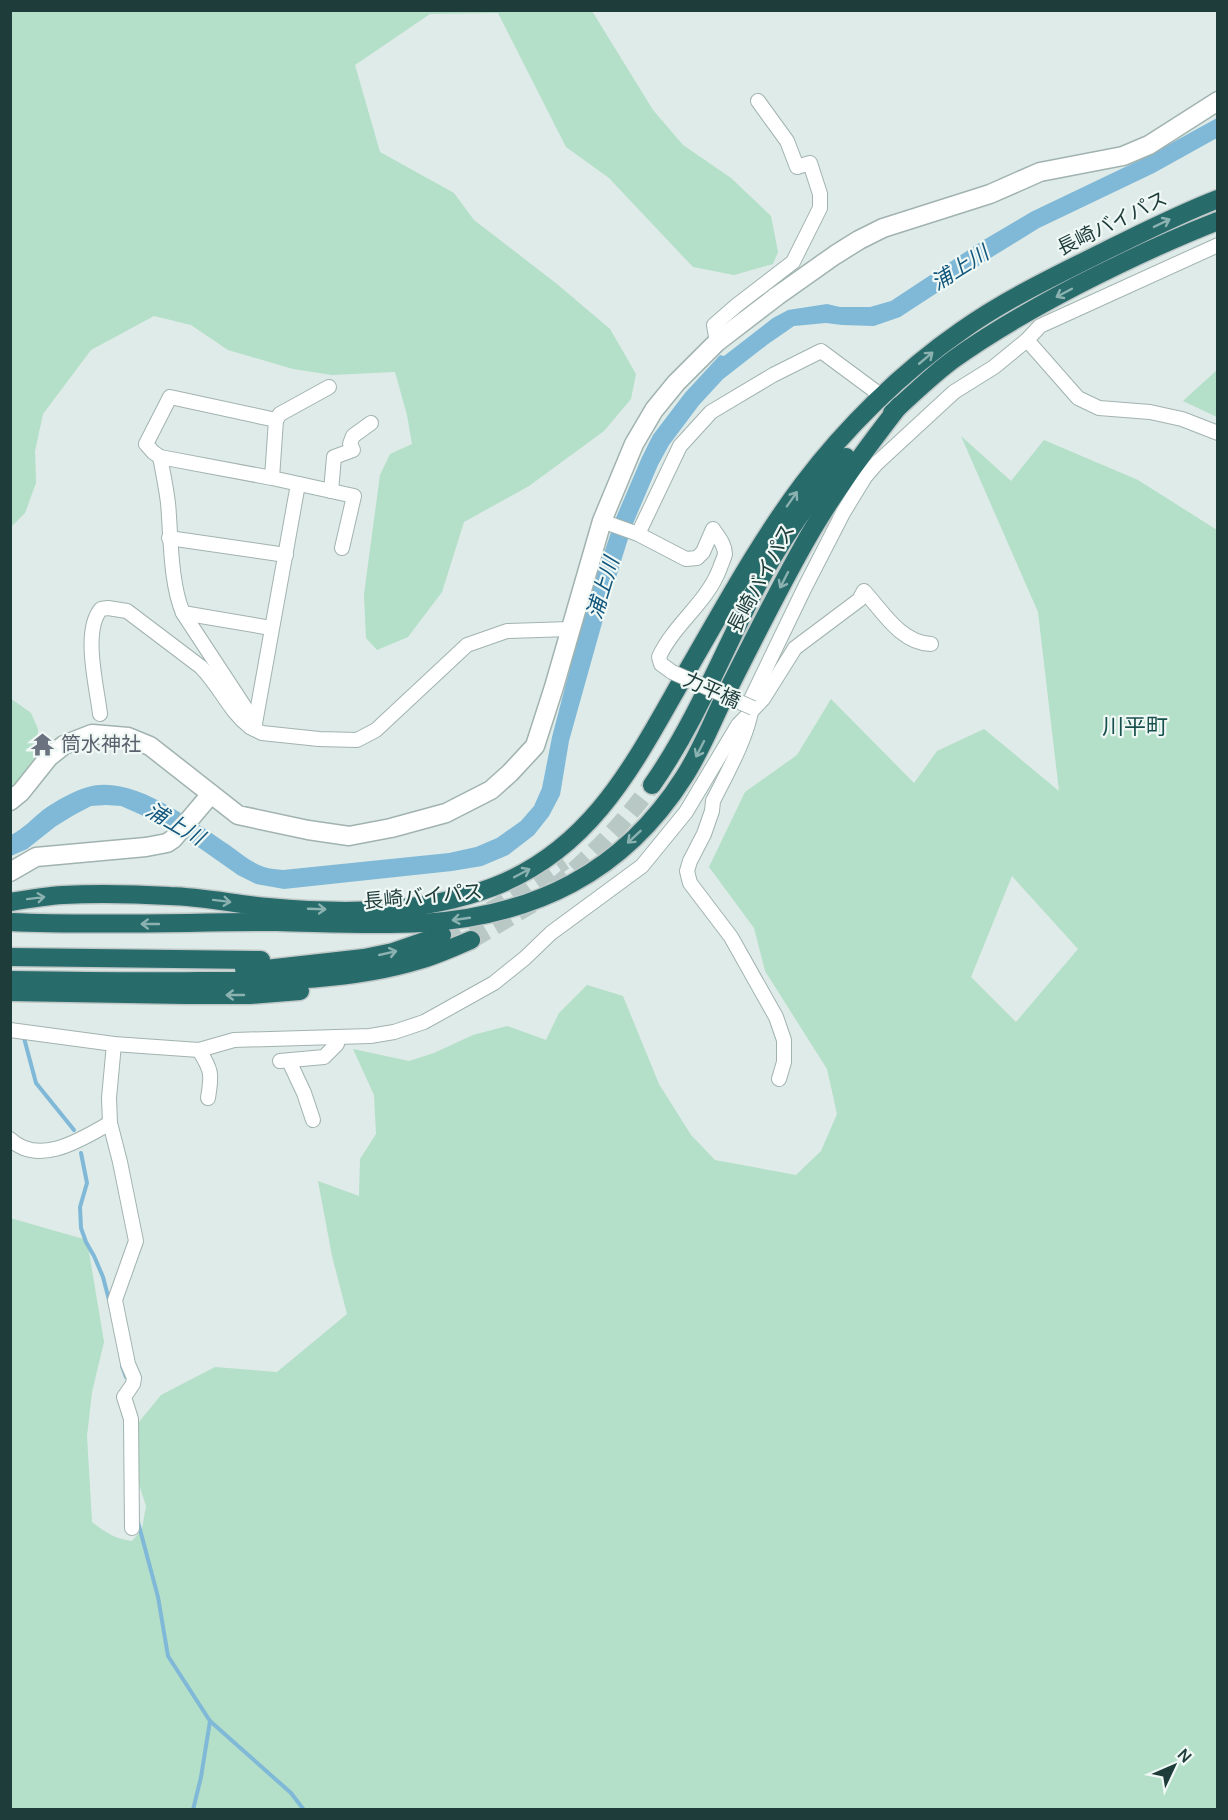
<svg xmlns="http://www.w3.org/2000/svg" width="1228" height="1820" viewBox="0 0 1228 1820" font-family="Manrope,'Noto Sans JP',sans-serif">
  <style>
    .green { fill: #b4dfc8; fill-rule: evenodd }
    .water { fill: #80b8d7 }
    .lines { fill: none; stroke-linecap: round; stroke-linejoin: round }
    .stream { stroke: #80b8d7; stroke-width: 4 }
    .motorway-tunnel { stroke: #b8c8c5; stroke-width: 18; stroke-dasharray: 18 9; stroke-linecap: butt }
    .minor-casing { stroke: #a1b3b0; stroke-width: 16 }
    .tertiary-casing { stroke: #a1b3b0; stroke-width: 21 }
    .motorway-casing { stroke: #c0c8c8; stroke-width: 21 }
    .minor { stroke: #fff; stroke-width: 14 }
    .tertiary { stroke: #fff; stroke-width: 18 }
    .motorway { stroke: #276b6b; stroke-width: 18 }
    .minor-bridge-casing { stroke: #a1b3b0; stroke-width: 16; stroke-linecap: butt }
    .minor-bridge { stroke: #fff; stroke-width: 14 }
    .oneway { stroke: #8bb2b0 }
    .labels { text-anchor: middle; stroke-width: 4.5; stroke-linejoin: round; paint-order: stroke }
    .street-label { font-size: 20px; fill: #1e3c3a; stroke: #eff8f5 }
    .worship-label { font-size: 20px; fill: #5b616d; stroke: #eff8f5; text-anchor: start }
    .water-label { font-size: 21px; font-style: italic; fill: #13577d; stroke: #eff8f5 }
    .quarter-label { font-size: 22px; fill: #18504d; stroke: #eff8f5 }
  </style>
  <rect width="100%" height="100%" fill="#deebe8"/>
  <!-- green -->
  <g class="green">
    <path d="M 11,10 L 592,11 L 653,110 L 683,145 L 731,178 L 771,216 L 778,252 L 773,264 L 734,275 L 693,267 L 609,178 L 566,147 L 498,13 L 430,14 L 355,65 L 380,152 L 454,193 L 474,220 L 557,284 L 610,329 L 636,374 L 631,399 L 604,431 L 529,486 L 464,522 L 442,592 L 408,637 L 377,650 L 366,638 L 364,594 L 380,475 L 390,454 L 412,444 L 407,415 L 395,372 L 332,375 L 293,369 L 228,350 L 191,325 L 154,316 L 91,350 L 43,414 L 35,451 L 36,483 L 25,513 L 11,527 Z"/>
    <path d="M 1217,370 L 1217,417 L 1183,401 Z"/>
    <path d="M 961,436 L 1011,481 L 1044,440 L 1138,480 L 1217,530 L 1217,1809 L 11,1809 L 10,1218 L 87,1240 L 104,1342 L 92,1392 L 87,1436 L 92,1522 C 105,1532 115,1539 132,1541 L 142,1529 L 146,1506 L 137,1478 L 139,1422 L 161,1395 L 215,1367 L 277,1372 L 347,1314 L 332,1256 L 318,1181 L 359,1196 L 360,1159 L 376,1134 L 374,1095 L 353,1049 L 409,1061 L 434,1053 L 473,1035 L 507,1026 L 546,1040 L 559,1013 L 587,985 L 623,996 L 659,1084 L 691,1135 L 715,1160 L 796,1175 L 821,1151 L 837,1114 L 827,1069 L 765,971 L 754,928 L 709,867 L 745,792 L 797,755 L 831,699 L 914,783 L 937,751 L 984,729 L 1059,791 L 1038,612 ZM 1012,876 L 1078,949 L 1016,1022 L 971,977 Z"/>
    <path d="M 10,698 L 31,713 L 38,729 L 37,748 L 31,770 L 10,796 Z"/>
  </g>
  <!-- water -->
  <path class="water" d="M 1217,118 L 1217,138 L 1154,173 L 1039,228 L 992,257 L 900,317 L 874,326 L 842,325 L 826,323 L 794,326 L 768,344 L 723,379 L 699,405 L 669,445 L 658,465 L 632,526 L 604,616 L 569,741 L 560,795 L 549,816 L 534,835 L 508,855 L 482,866 L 452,871 L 284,889 L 256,884 L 238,875 L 171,828 L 121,806 L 106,805 L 91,806 L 74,815 L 56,826 L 27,849 L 11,856 L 11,835 C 23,829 32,819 43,810 C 56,801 73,791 88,787 C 133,774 194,822 229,845 C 240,853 252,863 264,867 C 270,869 277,869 283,870 L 449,853 L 476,847 L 497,838 L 521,821 L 534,806 L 542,788 L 552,737 L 585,611 L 615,520 L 642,457 L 653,435 L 685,393 L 720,355 L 724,356 L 773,318 L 788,310 L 827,304 L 840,307 L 870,307 L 891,301 L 982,241 L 1031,212 L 1146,157 Z"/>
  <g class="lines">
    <!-- stream -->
    <g class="stream">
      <path d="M 24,1038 L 36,1083 L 74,1130"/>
      <path d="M 81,1153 L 87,1183 L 80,1207 L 81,1228 L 86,1242 L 94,1256 L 103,1277 L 109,1300"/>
      <path d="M 122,1366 L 126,1377"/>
      <path d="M 138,1522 L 158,1597 L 168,1656 L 210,1721 L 291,1793 L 304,1810"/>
      <path d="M 193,1810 L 201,1777 L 210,1721"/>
    </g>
    <!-- motorway-tunnel -->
    <g class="motorway-tunnel">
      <path d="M 554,888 C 591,857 623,824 652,785"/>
      <path d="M 442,935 L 501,905 L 564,861"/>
      <path d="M 471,940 L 532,904"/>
    </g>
    <defs>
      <g id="minor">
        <path d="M 1027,340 L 1078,398 L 1099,408 L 1150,412 L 1182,419 L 1218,433"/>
        <path d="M 717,342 L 714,325 L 737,305 L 793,262 L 820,208 L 820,194 L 810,163 L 797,167 L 787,141 L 758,101"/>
        <path d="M 276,420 L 280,414 L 329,387"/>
        <path d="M 160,457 C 163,472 166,487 168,503 C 171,535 170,583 183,613 L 246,709 L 250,727 L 262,733 L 319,739 L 357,740 L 376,730 L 467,645 L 507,631 L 570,629"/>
        <path d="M 272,478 L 276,420 L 170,397 L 146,444 L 153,452 L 160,457 L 272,478 L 354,496 L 342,548"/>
        <path d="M 331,491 L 334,457 L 353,450 L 350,444 L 353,436 L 371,423"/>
        <path d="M 602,521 L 638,534 L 686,559 L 697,558 L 703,552 L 713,529 C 718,537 725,544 725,554 C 724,559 721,564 720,568 C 707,603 674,624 659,657 L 661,664 L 672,672"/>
        <path d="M 638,534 L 680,446 L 711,412 L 773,375 L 821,351 L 875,391"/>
        <path d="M 169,538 L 286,555"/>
        <path d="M 183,613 L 271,628"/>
        <path d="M 100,714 C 97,687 82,631 101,609 L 108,608 L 127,611 L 201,667 C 220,686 229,711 250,727"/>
        <path d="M 254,729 L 298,484"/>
        <path d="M 10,1030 L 114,1044 L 199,1050 L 234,1040 L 370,1036 L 394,1032 L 424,1022 L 494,983 L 525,958 L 551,933 L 642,866 L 686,812 L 738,725 L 763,699 L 795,648 L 859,600 L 864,591 C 883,612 901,643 931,644"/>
        <path d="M 114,1044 L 109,1098 L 110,1123 L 120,1162 L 136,1241 L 115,1300 L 128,1364 L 134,1378 L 133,1384 L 124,1397 L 131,1419 L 132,1528"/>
        <path d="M 199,1050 C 212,1071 212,1074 208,1098"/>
        <path d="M 280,1061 L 324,1057 L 337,1044 L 336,1037"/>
        <path d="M 289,1061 L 304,1093 L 313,1120"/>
        <path d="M 779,1079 L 784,1062 L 784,1040 L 776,1017 L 731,937 L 690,883 L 687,871 L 690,861 L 704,834 L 712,811 L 713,801 C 726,775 754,726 752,697 L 805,587 L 843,513 L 865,477 L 877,463 L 954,392 L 994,367 L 1027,340 L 1040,326 L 1218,245"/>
        <path d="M 10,1139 C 39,1167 82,1139 110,1123"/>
      </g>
      <g id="tertiary">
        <path d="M 10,801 L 21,792 L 49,757 L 64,745 L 92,734 L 128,737 L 150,746 L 238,815 L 308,830 L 349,836 L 391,828 L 446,813 L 491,790 L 510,773 L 535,746 L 554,687 L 602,521 L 634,444 L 654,410 L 676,383 L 717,342 L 777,296 L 835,255 L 859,240 L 883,228 L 990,194 L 1040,172 L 1123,156 L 1149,145 L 1218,101"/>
        <path d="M 10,872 L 36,857 L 146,847 L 167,843 L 173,839 L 211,794"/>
      </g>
      <g id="motorway">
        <path d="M 892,413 C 912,395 932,375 954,359 C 993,331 1034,308 1076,286 C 1123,262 1169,240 1218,221"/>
        <path d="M 652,785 C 694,725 722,655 755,590 C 778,544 812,495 846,457"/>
        <path d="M 10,902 C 28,899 46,896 63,895 C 98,893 135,894 170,896 C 203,897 235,904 268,907 C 343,914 422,914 493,887 C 592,849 634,764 683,678 C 721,613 757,545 803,484 C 845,428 903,371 961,331 C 1006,299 1057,275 1107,250 C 1144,232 1179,214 1218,199"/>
        <path d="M 10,922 C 99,926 188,922 277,922 C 326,923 374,926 422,923 C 534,916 623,873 684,777 C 699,754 709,729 721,704 C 746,654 771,604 798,555 C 827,501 862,454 899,406"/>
        <path d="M 10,957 L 261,960"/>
        <path d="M 244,969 L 266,969 L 364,958 L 393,952 L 442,935"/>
        <path d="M 10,980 C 73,981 135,982 198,981 C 272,981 348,982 420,960 C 437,955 454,947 471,940"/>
        <path d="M 10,992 L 185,995 L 250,995 L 300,991"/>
      </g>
    </defs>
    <!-- minor casing -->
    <use href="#minor" class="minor-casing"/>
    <!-- tertiary casing -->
    <use href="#tertiary" class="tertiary-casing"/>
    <!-- motorway casing -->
    <use href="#motorway" class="motorway-casing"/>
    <!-- minor -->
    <use href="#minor" class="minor"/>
    <!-- tertiary -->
    <use href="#tertiary" class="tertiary"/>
    <!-- motorway -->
    <use href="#motorway" class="motorway"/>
    <defs>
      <path id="minor-bridge" d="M 672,672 L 753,708"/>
    </defs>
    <!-- minor-bridge casing -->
    <use href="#minor-bridge" class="minor-bridge-casing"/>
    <!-- minor-bridge -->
    <use href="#minor-bridge" class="minor-bridge"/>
  </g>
  <!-- one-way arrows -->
  <defs><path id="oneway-shaft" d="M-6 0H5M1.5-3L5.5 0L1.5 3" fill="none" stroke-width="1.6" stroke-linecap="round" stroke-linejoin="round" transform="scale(1.5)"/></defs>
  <g class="oneway">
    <use href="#oneway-shaft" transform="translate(1162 223) rotate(-26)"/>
    <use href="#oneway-shaft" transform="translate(1064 293) rotate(152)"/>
    <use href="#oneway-shaft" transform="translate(926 358) rotate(-40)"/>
    <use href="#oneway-shaft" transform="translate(792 499) rotate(-55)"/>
    <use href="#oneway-shaft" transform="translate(784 580) rotate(117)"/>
    <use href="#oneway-shaft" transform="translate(700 749) rotate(117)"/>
    <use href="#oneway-shaft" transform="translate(634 837) rotate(137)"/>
    <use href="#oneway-shaft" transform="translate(522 873) rotate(-28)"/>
    <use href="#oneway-shaft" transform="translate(36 898) rotate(-7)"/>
    <use href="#oneway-shaft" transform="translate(222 901) rotate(7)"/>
    <use href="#oneway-shaft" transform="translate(317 909) rotate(2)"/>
    <use href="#oneway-shaft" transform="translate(461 919) rotate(172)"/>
    <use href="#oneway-shaft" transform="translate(150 924) rotate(180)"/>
    <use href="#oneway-shaft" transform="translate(388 953) rotate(-13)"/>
    <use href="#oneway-shaft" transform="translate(235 995) rotate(180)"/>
  </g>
  <!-- icons -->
  <defs>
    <symbol id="temple-bare" viewBox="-9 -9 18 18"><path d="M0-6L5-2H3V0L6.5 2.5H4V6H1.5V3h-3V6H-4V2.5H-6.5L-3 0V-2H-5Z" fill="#6b7280" stroke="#eff8f5" stroke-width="2.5" paint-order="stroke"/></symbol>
  </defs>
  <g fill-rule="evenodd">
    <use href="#temple-bare" x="26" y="728" width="33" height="33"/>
  </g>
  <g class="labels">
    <!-- street labels -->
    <g class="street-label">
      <text transform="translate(1112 223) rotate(-26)" y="7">長崎バイパス</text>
      <text transform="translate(761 578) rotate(-62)" y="7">長崎バイパス</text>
      <text transform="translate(712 690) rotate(24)" y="7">力平橋</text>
      <text transform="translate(423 896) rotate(-5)" y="7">長崎バイパス</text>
    </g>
    <!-- worship labels -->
    <g class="worship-label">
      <text x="61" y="751">筒水神社</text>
    </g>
    <!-- water labels -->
    <g class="water-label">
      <text transform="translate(960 268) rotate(-32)" y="7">浦上川</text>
      <text transform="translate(603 588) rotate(-73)" y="7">浦上川</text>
      <text transform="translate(175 824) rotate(30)" y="7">浦上川</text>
    </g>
    <!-- quarter labels -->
    <g class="quarter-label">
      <text x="1135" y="734">川平町</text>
    </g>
  </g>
  <!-- border -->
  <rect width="1228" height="1820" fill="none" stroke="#1e3c3a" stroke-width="24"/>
  <!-- north arrow -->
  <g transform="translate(1174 1766) rotate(46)" stroke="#eff8f5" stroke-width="4.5" paint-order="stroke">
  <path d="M0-4.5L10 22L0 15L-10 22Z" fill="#1e3c3a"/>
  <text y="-9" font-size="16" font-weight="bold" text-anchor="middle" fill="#1e3c3a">N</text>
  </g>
</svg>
